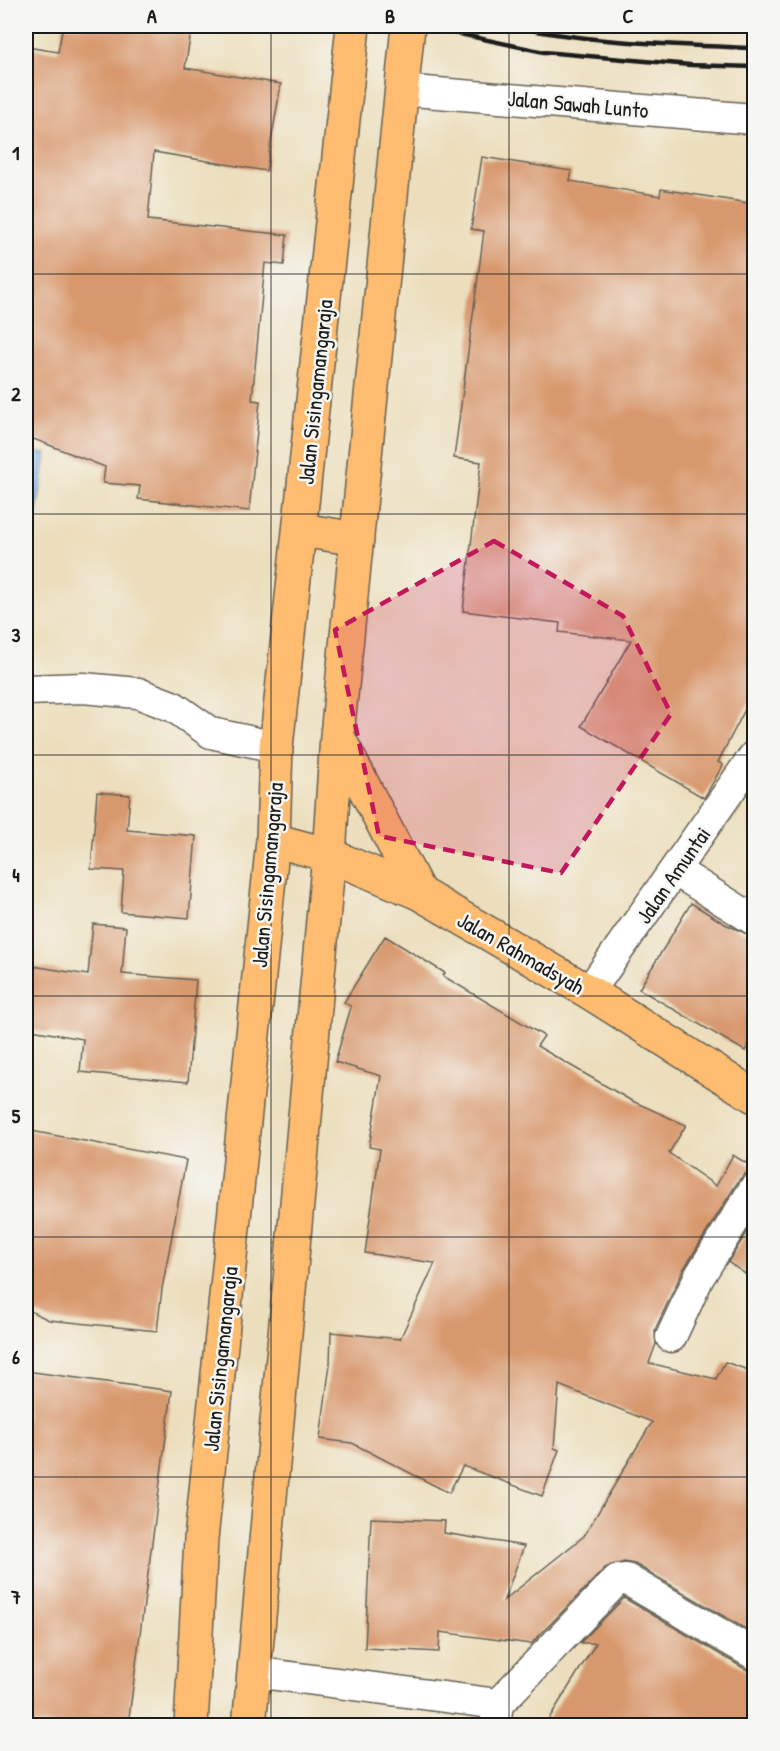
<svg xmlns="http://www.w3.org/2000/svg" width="780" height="1751" viewBox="0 0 780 1751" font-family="'Patrick Hand',sans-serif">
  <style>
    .water { fill: #7cb1ea; stroke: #4c6683; stroke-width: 1.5 }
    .building { fill: #d8986d }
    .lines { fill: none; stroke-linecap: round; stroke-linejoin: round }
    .minor-casing { stroke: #656054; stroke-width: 33 }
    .primary-casing { stroke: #656054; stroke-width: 36 }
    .minor { stroke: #fff; stroke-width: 30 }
    .primary { stroke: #fdbc70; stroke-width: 33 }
    .rail { stroke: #1c1c1c; stroke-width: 4.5 }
    .marked { fill: #c2185b; fill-opacity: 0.2; stroke: #c2185b; stroke-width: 4.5; stroke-dasharray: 12 8; stroke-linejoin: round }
    .grid { fill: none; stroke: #1c1c1c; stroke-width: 1.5; stroke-opacity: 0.55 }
    .labels { text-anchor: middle; stroke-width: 5; stroke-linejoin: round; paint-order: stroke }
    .street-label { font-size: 22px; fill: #1c1c1c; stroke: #f6f6f2 }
    .neatline { fill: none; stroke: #1c1c1c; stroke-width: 2 }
    .grid-label { font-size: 20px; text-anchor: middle; font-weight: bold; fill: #1c1c1c }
  </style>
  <rect width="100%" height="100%" fill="#f6f6f2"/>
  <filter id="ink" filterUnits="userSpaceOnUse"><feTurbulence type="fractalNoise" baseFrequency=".0167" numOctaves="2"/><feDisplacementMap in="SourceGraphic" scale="12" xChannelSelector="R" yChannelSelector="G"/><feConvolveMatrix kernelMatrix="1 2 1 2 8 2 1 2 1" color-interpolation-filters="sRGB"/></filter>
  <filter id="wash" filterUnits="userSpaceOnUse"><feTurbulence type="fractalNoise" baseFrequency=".008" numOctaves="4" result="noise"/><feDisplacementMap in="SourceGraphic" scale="24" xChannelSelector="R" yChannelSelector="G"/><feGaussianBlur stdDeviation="1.35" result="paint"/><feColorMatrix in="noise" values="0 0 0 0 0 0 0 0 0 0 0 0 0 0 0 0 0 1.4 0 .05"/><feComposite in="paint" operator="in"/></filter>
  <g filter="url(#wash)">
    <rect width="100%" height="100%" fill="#ecdebc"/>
    <!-- water -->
    <path class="water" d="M 26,452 L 46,454 L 30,557 L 26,557 Z"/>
    <g id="blocks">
      <!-- building -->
      <g class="building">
        <path d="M 63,26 L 192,26 L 185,68 L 281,84 L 266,171 L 154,152 L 148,220 L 287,235 L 284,265 L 265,263 L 252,400 L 260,401 L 249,511 L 138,499 L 140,486 L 103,483 L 105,467 L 26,436 L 26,47 L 58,52 Z"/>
        <path d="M 482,157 L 572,171 L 570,181 L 660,196 L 661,189 L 754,204 L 754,692 L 718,762 L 723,765 L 704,798 L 581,726 L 631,640 L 559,632 L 560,623 L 463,611 L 481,462 L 454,458 L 484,231 L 471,229 Z"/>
        <path d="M 97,792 L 130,795 L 127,830 L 196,836 L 189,918 L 121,912 L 124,871 L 91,869 Z"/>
        <path d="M 691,903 L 725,924 L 754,937 L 754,1035 L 745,1051 L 639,989 Z"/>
        <path d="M 93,924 L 126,927 L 122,974 L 196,980 L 188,1082 L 80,1072 L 83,1039 L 26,1029 L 26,965 L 88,975 Z"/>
        <path d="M 385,936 L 445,973 L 443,976 L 544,1036 L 537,1046 L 630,1100 L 686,1125 L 669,1153 L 716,1186 L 733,1155 L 754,1168 L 754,1172 L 745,1174 L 739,1180 L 683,1270 L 655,1330 L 656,1344 L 649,1363 L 716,1379 L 725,1362 L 754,1372 L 754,1634 L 635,1564 L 624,1562 L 605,1568 L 531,1644 L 440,1632 L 439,1652 L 365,1648 L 371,1518 L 445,1521 L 444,1533 L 524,1546 L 504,1600 L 584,1536 L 652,1422 L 559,1385 L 554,1448 L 559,1450 L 542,1496 L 463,1466 L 449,1493 L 352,1443 L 320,1439 L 330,1364 L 331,1332 L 400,1339 L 435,1263 L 365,1253 L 380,1149 L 369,1147 L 381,1076 L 335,1062 L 351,1007 L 344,1002 Z"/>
        <path d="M 26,1130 L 186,1160 L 162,1289 L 157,1331 L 49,1320 L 26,1309 Z"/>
        <path d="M 754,1221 L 754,1280 L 728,1262 Z"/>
        <path d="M 26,1371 L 172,1391 L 128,1725 L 26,1725 Z"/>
        <path d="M 624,1598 L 745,1669 L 754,1671 L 754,1725 L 545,1725 L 596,1643 L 580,1643 Z"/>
      </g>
    </g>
  </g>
  <g filter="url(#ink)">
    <use href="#blocks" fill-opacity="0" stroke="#656054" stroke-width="1.5"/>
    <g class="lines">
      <defs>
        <g id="minor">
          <path d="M 401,90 L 754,119"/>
          <path d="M 26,690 L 83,688 L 138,693 L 174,707 L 211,733 L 276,747"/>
          <path d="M 676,871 L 754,920"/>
          <path d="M 589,992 L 754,756"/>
          <path d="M 671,1337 L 699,1277 L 754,1189"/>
          <path d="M 253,1672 L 498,1704"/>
          <path d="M 495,1726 L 498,1704 L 617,1580 L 626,1579 L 754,1654"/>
        </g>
        <g id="primary">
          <path d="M 301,530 L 357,539"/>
          <path d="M 338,737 L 419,893"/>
          <path d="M 273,840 L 329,855 L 419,893 L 589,992 L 754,1096"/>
          <path d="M 191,1726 L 201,1539 L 273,840 L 276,747 L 353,26"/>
          <path d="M 249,1726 L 329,855 L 337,736 L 408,26"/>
        </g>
      </defs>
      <!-- minor casing -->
      <use href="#minor" class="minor-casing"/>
      <!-- primary casing -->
      <use href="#primary" class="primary-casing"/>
      <!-- minor -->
      <use href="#minor" class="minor"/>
      <!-- primary -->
      <use href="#primary" class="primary"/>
      <!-- rail -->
      <g class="rail">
        <path d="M 422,26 L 544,52 L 690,65 L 754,67"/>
        <path d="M 511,26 C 590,43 674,45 754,48"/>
      </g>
    </g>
  </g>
  <!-- marked area -->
  <path class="marked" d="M 494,541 L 623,616 L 671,714 L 561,873 L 379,836 L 335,630 Z"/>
  <!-- grid -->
  <path class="grid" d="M 271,26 L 271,1726M 509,26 L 509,1726M 26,274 L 754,274M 26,514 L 754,514M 26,755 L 754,755M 26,996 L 754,996M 26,1237 L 754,1237M 26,1477 L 754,1477"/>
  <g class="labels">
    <!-- street labels -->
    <g class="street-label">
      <text transform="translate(578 104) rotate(5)" y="8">Jalan Sawah Lunto</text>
      <text transform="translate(315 392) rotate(-84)" y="8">Jalan Sisingamangaraja</text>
      <text transform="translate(267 875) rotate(-85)" y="8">Jalan Sisingamangaraja</text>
      <text transform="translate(673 875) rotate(-55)" y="8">Jalan Amuntai</text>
      <text transform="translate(521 953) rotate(30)" y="8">Jalan Rahmadsyah</text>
      <text transform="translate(220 1359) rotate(-84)" y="8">Jalan Sisingamangaraja</text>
    </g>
  </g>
  <!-- margin -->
  <rect width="780" height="1751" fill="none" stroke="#f6f6f2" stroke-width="66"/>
  <rect x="33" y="33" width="714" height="1685" class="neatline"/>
  <g class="grid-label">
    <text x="152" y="23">A</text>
    <text x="390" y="23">B</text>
    <text x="628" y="23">C</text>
    <text x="16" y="160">1</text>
    <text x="16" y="401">2</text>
    <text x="16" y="642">3</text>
    <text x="16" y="882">4</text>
    <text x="16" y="1123">5</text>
    <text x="16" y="1364">6</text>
    <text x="16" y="1604">7</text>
  </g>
</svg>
